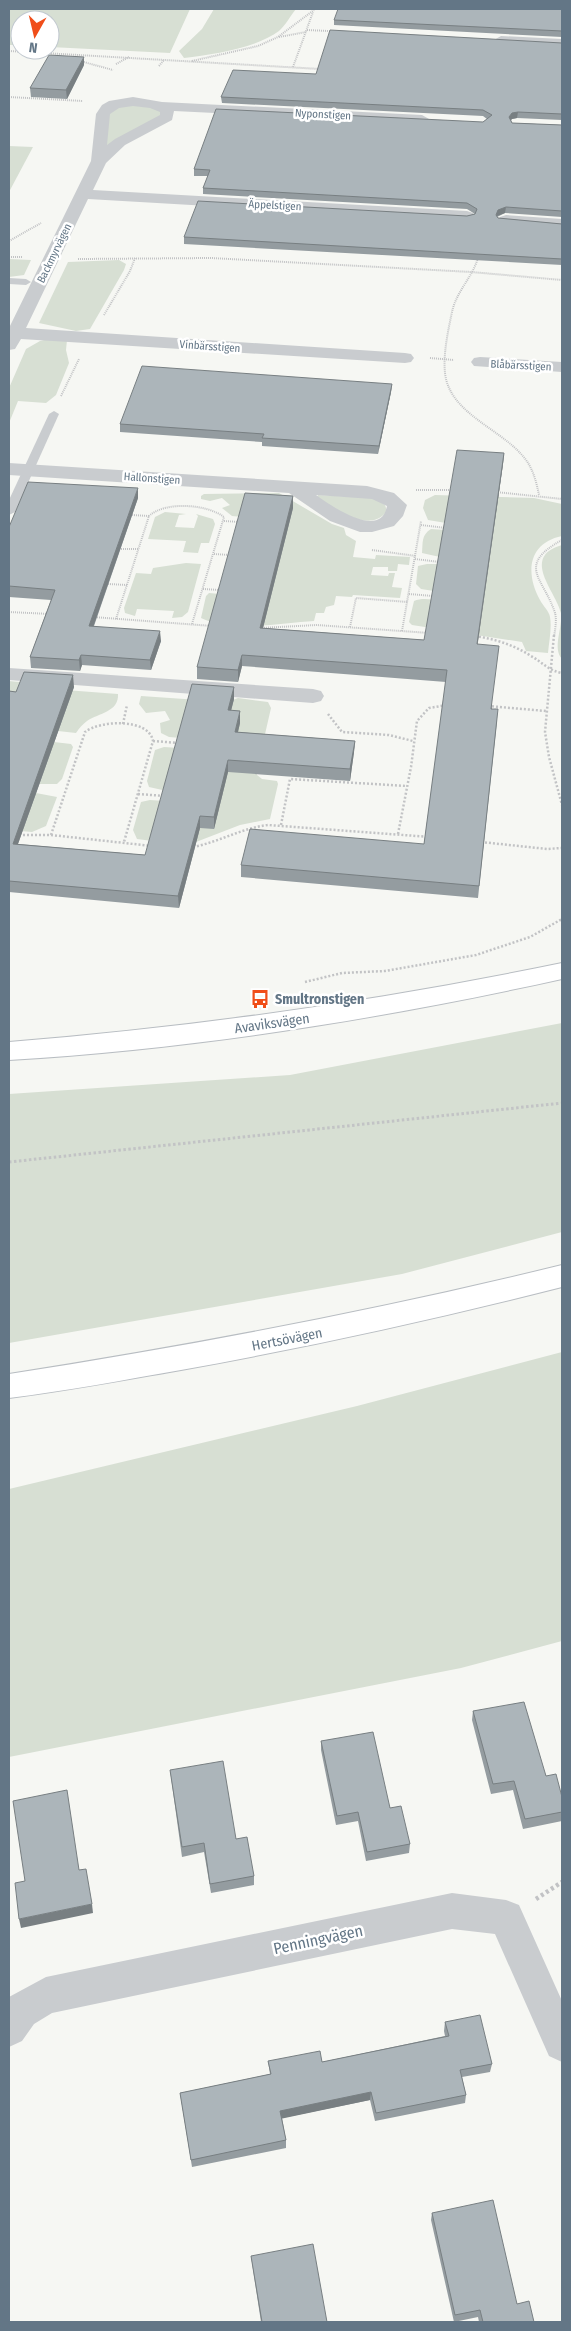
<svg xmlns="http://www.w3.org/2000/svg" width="571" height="2331" font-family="'Fira Sans Condensed',sans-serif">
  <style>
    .green { fill: #d7dfd3 }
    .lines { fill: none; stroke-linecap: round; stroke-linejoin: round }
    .secondary-casing { stroke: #b8bdc2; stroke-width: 2 }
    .path-far3 { stroke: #c2c3c5; stroke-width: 2; stroke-dasharray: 1 1; stroke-linecap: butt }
    .path-far2 { stroke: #c2c3c5; stroke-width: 2.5; stroke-dasharray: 2 2; stroke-linecap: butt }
    .path-far1 { stroke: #c2c3c5; stroke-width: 3; stroke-dasharray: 2.5 2.5; stroke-linecap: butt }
    .path { stroke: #c2c3c5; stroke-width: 4.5; stroke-dasharray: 3 3; stroke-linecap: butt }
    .lane { fill: #c9cccf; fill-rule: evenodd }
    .street { fill: #c9cccf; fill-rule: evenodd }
    .secondary { fill: #fff; fill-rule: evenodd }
    .wall { fill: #949ca0 }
    .shaded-wall { fill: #787f82 }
    .building { fill: #acb5ba; stroke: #787f82 }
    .labels { text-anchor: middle; stroke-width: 5; stroke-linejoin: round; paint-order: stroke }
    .far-street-label { font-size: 11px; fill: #637686; stroke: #fff }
    .poi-label { font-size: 14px; font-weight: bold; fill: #637686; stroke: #fff; text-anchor: start }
    .street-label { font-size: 14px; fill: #637686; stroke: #fff }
    .near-street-label { font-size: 16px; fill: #637686; stroke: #fff }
  </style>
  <rect width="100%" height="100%" fill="#f6f7f3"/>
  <g class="green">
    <polygon points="9,9 190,9 170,53 50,47 50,20 20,20 20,45 9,45"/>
    <path d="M 214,9 L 296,9 C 291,15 285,26 279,31 C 254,49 214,54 184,58 L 179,51 L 202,29 Z"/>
    <polygon points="128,102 165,107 166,118 100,160 102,113"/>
    <polygon points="9,146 33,147 9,192"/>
    <polygon points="9,259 31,260 24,275 9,277"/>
    <polygon points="119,260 126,264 124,270 90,329 76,331 39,323 68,262"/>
    <polygon points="48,339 67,340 66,350 69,363 56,395 46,403 18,401 9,423 9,388 26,349 40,341"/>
    <path d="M 279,493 L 332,524 L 344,528 L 346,535 L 356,541 L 353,557 L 375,559 L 376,555 L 410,557 L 409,565 L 398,564 L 397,571 L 388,571 L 388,567 L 373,567 L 371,575 L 388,576 L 389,573 L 395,573 L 392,587 L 402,588 L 400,598 L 353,595 L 352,597 L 336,596 L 334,605 L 326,607 L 324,613 L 316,613 L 314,621 C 282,623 230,633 201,618 L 206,596 L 209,593 L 220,594 L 242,517 L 232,516 L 222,508 L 230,505 L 222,498 L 210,501 L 201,499 L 201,496 L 204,494 Z"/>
    <path d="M 318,495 L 374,498 L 385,505 L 387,511 C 369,535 335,508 317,498 Z"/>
    <path d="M 435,495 L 534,498 L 562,504 L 562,536 C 528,543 525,573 540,600 C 543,606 549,611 550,617 C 552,628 549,642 548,653 L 526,651 L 522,642 L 412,625 L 409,622 L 414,601 C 434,593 463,612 481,619 L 496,513 L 446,523 L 428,520 L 423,508 L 425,500 Z"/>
    <polygon points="165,512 186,514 179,515 175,527 194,528 198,516 196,514 213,519 215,524 209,543 201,543 198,553 183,552 186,541 148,539 155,517"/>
    <path d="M 431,529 L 445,530 L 440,557 L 422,553 C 423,543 421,535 431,529 Z"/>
    <path d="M 562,545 L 562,659 C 552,648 563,627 561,613 C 556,591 520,557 562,545 Z"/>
    <polygon points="186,563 201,564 188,612 182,617 172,618 174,611 137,609 135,616 125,613 124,608 136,573 151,574 153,568"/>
    <polygon points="427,564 439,564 434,591 421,589 416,584 418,566"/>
    <path d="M 9,681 L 29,683 L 39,688 L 118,694 C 119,712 99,713 87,721 C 83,724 79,728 76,733 L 58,731 L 9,718 Z"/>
    <polygon points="141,696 228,702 238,698 268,702 271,708 257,769 257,775 262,779 277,781 278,784 270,819 240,825 196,842 168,843 137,839 133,830 141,802 150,800 164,801 181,738 169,737 161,733 160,723 170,720 165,711 146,713 139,704"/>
    <polygon points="54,742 71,744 73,747 62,779 57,784 39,784"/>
    <polygon points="164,747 179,748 167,791 149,787 147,781 155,750"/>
    <polygon points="36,793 57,797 46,826 32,832 9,830 9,812"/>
    <polygon points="562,1023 562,1232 402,1274 9,1343 9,1094 290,1075"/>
    <polygon points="562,1352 562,1641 461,1668 9,1757 9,1489 357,1406"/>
  </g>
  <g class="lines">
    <g class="secondary-casing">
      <g id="secondary">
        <path d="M 562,963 L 562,979 C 381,1019 195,1049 9,1060 L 9,1042 C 195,1027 379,1001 562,963 Z"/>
        <path d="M 562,1265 L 562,1287 C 436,1319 309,1347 181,1370 C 124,1380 66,1391 9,1398 L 9,1374 C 195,1345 379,1310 562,1265 Z"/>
      </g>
    </g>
    <g class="path-far3">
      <polyline points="307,30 328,31"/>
      <polyline points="279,37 306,32"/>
      <polyline points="9,51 320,69"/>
      <polyline points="80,61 113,70"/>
      <polyline points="192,61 258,46 278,37 314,10"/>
      <polyline points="116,64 129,57"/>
      <polyline points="159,66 164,60"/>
      <polyline points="293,67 313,12"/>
      <polyline points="9,97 83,101"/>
      <polyline points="9,241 41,223"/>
      <polyline points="9,257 23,257"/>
      <path d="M 478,258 C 472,278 456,292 452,312 C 448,331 443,354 445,373 C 449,412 498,428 521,454 C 532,465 536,480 539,495"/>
      <polyline points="78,259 211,258 471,272 562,280"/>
      <polyline points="104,315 130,271 135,258"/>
      <polyline points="430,358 454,360"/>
      <polyline points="61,396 79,359"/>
      <polyline points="416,490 455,490"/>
      <polyline points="496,492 562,499"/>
      <polyline points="132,515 149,516"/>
      <polyline points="224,521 240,522"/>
      <polyline points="421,525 445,528"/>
      <polyline points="121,549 139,549"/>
      <polyline points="372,550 416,556"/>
      <polyline points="214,554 230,555"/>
      <polyline points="415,559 439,562"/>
      <polyline points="108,584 127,585"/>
      <polyline points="203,589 220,590"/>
      <polyline points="409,594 433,596"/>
      <polyline points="9,612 50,614"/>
      <polyline points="93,617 212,626"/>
      <path d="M 116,619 L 149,516 C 165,501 207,504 224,517 L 192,624"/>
      <polyline points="350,627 356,598 408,602"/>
      <polyline points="260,628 317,625 429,633"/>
      <polyline points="402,631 421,521"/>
      <polyline points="475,636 479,637"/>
      <path d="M 554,637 C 555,630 557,620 555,613 C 544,578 515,566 562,540"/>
    </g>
    <g class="path-far2">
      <polyline points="554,635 545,732 549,757 562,805"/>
      <path d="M 475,636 C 495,639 514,645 531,656 C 542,662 549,671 562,673"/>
      <polyline points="488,706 546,711"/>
      <polyline points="328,714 342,732 389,735 413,741"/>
      <polyline points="123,724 127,705"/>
      <polyline points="153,741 179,743"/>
      <polyline points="138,794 165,796"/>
      <polyline points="281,825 290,779 407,786"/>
      <polyline points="398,834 411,767 417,721 429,708 447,705"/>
      <polyline points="19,835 51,835 152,846"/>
      <path d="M 51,835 L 85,732 C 100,720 149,718 153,741 L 124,842"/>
      <polyline points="481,842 547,849 562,848"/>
      <path d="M 193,847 C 219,842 242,828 268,825 L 430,837"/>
      <polyline points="305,982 342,973 385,971 476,955 530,937 562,919"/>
    </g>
    <polyline class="path-far1" points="9,1162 562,1103"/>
    <polyline class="path" points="536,1899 562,1882"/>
    <g class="lane">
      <polygon points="9,278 26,279 31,282 26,285 9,284"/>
      <polygon points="54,411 59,414 15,512 9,515 9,500 49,414"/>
    </g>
    <g class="street">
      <polygon points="501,36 562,39 562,47 496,43 494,40"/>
      <path d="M 133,97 L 162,102 L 422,115 L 429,119 L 422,123 L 174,111 L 172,120 L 125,145 L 106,163 L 93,190 L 467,211 L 473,213 L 475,216 L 473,219 L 467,221 L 88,199 L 26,328 L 405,353 L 411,354 L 414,358 L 411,362 L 405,363 L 21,339 L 15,349 L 9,350 L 9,328 L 91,161 L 96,114 L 102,105 L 109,101 ZM 133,106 L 150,108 L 160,112 L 160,115 L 115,139 L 107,145 L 110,114 L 119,108 Z"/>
      <polygon points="506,215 562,219 562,229 500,223 498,220 500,217"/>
      <polygon points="480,357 562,362 562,372 474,366 471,362 474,358"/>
      <path d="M 9,463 L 367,486 L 394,493 L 407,505 L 403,516 L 394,526 L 372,532 L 360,532 L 330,521 L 289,493 L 9,475 ZM 316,495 L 372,499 L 387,506 C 381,541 330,505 316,495 Z"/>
      <polygon points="9,668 313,689 321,691 324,696 321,701 313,703 9,680"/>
      <polygon points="452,1893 506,1900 519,1905 562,2001 562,2062 549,2056 495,1934 452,1929 52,2013 34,2024 22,2041 9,2047 9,1997 46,1977"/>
    </g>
    <use href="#secondary" class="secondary"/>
  </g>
  <g class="wall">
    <polygon points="562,9 562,38 562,37 334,25 334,20"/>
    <polygon points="562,43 562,122 562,120 517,118 512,119 511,120 512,123 562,125 562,217 505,213 497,217 498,218 562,224 562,265 184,244 184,237 467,216 475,214 467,209 203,194 203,188 208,176 194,176 194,169 483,122 487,119 483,116 222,103 221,97 316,74"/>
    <polygon points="84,65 67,99 31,97 30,88"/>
    <polygon points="392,384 391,392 378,454 262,446 262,442 120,432 120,424"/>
    <polygon points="504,453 503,464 477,644 492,709 497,721 478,898 241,877 241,865 424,844 446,682 242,666 238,682 197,679 197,667 293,496 293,508 263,628 424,640"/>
    <polygon points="138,498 94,626 161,641 151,670 82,665 80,671 31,668 30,657 51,600 9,597 9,527"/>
    <polygon points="74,687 18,844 145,855 234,687 234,699 231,711 240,723 238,732 355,741 354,752 350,781 228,772 214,829 200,828 179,908 9,892 9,691 16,692"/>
    <polygon points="473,1711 546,1776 562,1797 562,1821 523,1829 513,1790 491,1794 472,1720"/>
    <polygon points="321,1741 390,1808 410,1844 409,1853 366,1861 358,1821 336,1825 321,1750"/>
    <polygon points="170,1770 236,1839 254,1876 254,1885 211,1893 204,1852 182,1857"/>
    <polygon points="445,2022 492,2064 490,2072 462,2077 466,2095 465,2103 375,2121 370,2100 282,2118 286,2140 286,2148 192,2167 180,2093 270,2074 268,2061 322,2062 445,2036 444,2031"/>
    <polygon points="432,2213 517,2304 534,2322 479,2322 478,2317 454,2322 431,2220"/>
    <polygon points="251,2256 327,2322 261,2322 252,2263"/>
  </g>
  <g class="shaded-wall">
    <polygon points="84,57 84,65 67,99 66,90"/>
    <polygon points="518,112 517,118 512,119 508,123 509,117 512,113"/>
    <polygon points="506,207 505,213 497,216 495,221 496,215 498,210"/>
    <polygon points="392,384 391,392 378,454 379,446"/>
    <polygon points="504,453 503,464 476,656 477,644"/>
    <polygon points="138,488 138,498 90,636 89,626"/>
    <polygon points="293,496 293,508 260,640 260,628"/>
    <polygon points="160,631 161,641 151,670 150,660"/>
    <polygon points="81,655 82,665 80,671 79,660"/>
    <polygon points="242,655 242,666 238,682 238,670"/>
    <polygon points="73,675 74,687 14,855 13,844"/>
    <polygon points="234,687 234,699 228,722 228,710"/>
    <polygon points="240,711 240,723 235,744 235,732"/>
    <polygon points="355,741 354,752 350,781 350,769"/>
    <polygon points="228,760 228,772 214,829 214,817"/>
    <polygon points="200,816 200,828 179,908 178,896"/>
    <polygon points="92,1904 93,1913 21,1928 19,1919"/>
    <polygon points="371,2092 370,2100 280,2119 280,2111"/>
  </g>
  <g class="building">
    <polygon points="338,9 562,9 562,31 334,20"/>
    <polygon points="330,30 562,43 562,114 518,112 512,113 509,117 512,123 562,125 562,211 506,207 498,210 496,215 498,218 562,224 562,259 184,237 198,201 467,216 475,214 477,209 467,203 203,188 210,170 194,169 216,109 483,122 492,115 483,110 221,97 233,70 316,74"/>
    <polygon points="49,55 84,57 66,90 30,88"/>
    <polygon points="142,366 392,384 379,446 262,438 264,434 120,424"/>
    <polygon points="457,450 504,453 477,644 499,646 491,709 498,709 479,886 241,865 250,829 424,844 447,670 242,655 238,670 197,667 245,493 293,496 260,628 424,640"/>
    <polygon points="28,482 138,488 89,626 160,631 150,660 81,655 79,660 30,657 55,590 9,586 9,527"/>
    <polygon points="24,672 73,675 13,844 145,855 192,684 234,687 228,710 240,711 235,732 355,741 350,769 228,760 214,817 200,816 178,896 9,881 9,691 16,692"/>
    <polygon points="524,1702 546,1776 556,1774 562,1797 562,1812 525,1819 514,1781 493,1784 473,1711"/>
    <polygon points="373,1732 390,1808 401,1806 410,1844 367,1852 358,1812 337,1816 321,1741"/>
    <polygon points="223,1761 236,1839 247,1837 254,1876 210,1884 204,1843 182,1847 170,1770"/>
    <polygon points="67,1790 79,1870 86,1869 92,1904 19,1919 15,1883 25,1881 13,1801"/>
    <polygon points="480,2015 492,2064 460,2070 466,2095 376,2113 371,2092 280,2111 286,2140 191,2160 180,2093 271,2074 268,2061 320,2051 322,2062 449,2036 445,2022"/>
    <polygon points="493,2200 517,2304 529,2301 534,2322 483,2322 480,2310 455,2315 432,2213"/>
    <polygon points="313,2244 327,2322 262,2322 251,2256"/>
  </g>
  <defs>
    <g id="bus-bare" transform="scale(1.5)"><path d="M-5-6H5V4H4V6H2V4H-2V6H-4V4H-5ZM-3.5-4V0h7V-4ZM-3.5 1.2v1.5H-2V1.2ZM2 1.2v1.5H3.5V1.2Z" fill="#f04e1a" stroke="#fff" stroke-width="2.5" paint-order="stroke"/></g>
  </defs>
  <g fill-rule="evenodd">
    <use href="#bus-bare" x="260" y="999"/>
  </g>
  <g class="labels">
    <g class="far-street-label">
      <text transform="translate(323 114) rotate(3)" y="4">Nyponstigen</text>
      <text transform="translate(275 205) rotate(3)" y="4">Äppelstigen</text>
      <text transform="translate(54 253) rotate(-64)" y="4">Backmyrvägen</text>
      <text transform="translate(210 346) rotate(4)" y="4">Vinbärsstigen</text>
      <text transform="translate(521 365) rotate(3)" y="4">Blåbärsstigen</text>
      <text transform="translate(152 478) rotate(4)" y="4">Hallonstigen</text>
    </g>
    <g class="poi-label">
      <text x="275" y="1004">Smultronstigen</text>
    </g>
    <g class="street-label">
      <text transform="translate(272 1023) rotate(-8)" y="5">Avaviksvägen</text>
      <text transform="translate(287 1339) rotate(-11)" y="5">Hertsövägen</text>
    </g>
    <g class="near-street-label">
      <text transform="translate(318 1939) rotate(-12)" y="6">Penningvägen</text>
    </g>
  </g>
  <rect width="571" height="2331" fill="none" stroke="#637686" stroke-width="20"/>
  <g transform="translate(35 35) rotate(188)"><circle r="24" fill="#ffffff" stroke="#c1c8cf"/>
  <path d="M0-4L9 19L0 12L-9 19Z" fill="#f04e1a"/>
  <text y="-8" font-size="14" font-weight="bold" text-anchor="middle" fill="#637686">N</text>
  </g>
</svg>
